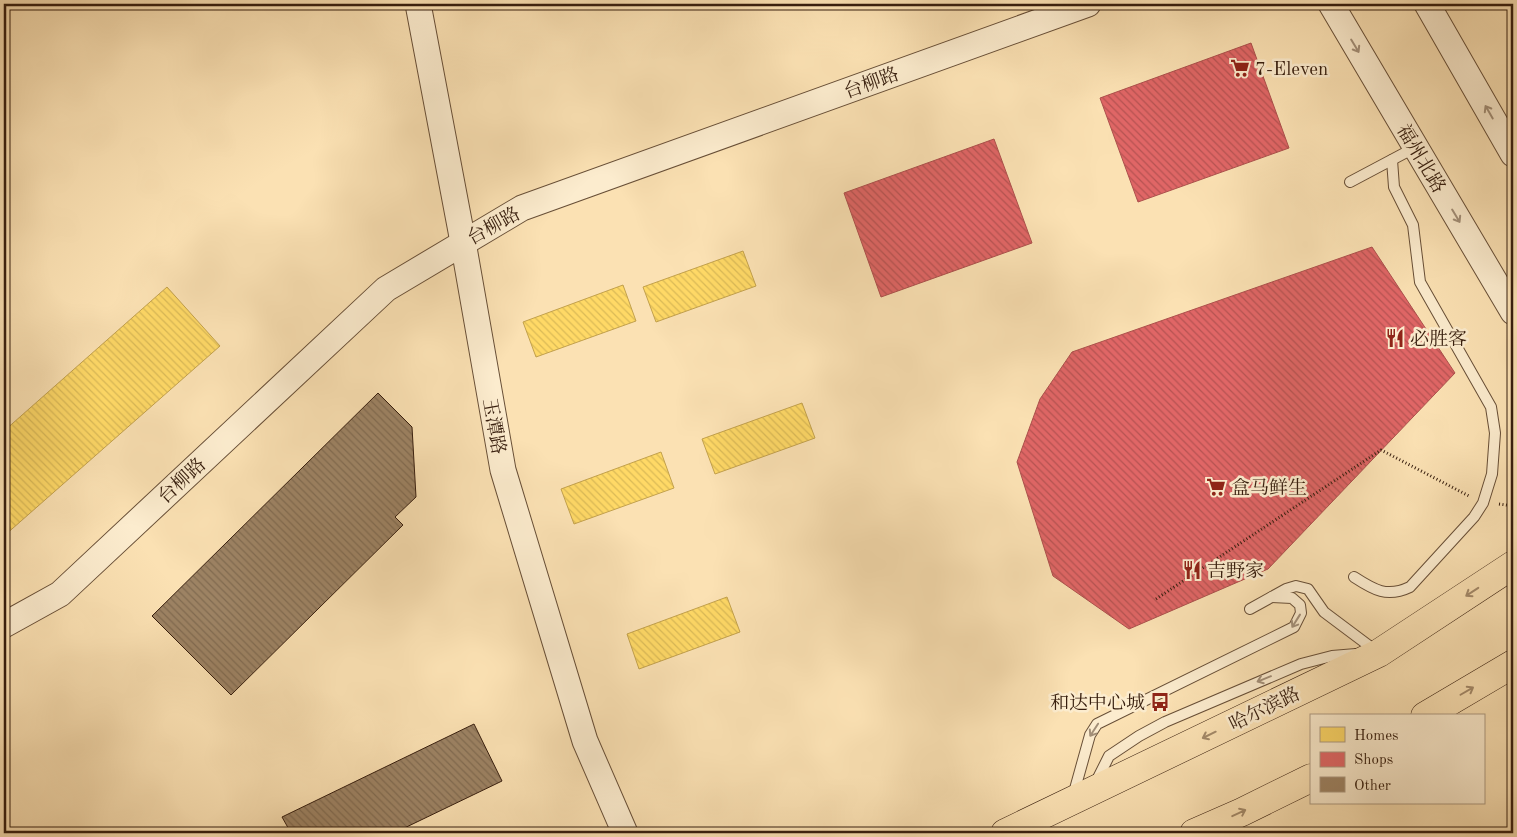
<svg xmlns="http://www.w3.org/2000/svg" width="1517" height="837" font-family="'Old Standard TT','Noto Serif SC',serif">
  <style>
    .homes { fill: url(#homes-back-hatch); stroke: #c3a14c }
    .shops { fill: url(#shops-back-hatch); stroke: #ad504c }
    .building { fill: url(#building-back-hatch); stroke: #371e0e }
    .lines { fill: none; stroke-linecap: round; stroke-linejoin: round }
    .service-casing { stroke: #684f37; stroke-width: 12 }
    .tertiary-casing { stroke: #684f37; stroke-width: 27 }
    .trunk-casing { stroke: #371e0e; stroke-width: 29 }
    .path { stroke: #371e0e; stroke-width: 3; stroke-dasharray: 1 2.5; stroke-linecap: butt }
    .service { stroke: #fcecce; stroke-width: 10 }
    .tertiary { stroke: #fcecce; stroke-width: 25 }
    .trunk { stroke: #fbe1b3; stroke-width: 28 }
    .oneway { stroke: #a38f78 }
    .oneway2 { stroke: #a38969 }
    .labels { text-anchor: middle; stroke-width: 5; stroke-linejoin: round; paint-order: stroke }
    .poi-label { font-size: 19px; fill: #371e0e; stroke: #fcecce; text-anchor: start }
    .street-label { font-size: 19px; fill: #371e0e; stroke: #fcecce }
  </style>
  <defs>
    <pattern id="homes-back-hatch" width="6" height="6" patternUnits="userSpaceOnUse" patternTransform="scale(1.25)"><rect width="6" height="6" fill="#ffd966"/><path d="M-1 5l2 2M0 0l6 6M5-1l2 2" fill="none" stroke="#dbba57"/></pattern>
    <pattern id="shops-back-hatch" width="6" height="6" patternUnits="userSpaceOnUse" patternTransform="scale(1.25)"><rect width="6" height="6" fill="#e06666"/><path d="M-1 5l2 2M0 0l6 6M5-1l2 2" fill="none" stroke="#b65352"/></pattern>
    <pattern id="building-back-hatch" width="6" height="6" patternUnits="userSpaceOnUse" patternTransform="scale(1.25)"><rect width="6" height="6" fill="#9d8364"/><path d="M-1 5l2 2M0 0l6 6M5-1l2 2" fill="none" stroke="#816b51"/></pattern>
  </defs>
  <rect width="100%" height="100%" fill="#fbe1b3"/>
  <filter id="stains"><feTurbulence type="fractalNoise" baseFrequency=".004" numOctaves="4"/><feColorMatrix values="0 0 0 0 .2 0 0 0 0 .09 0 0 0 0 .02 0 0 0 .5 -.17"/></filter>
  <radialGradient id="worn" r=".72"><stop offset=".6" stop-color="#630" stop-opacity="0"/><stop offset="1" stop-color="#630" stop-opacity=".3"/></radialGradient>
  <g class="homes">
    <polygon points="743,251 756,286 656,322 643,287"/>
    <polygon points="623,285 636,321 536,357 523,322"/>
    <polygon points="167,287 220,346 4,536 4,431"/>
    <polygon points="802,403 815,438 715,474 702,439"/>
    <polygon points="661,452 674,488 574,524 561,489"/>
    <polygon points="727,597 740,632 639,669 627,634"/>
  </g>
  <g class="shops">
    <polygon points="1251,43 1289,148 1138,202 1100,98"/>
    <polygon points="994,139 1032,243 881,297 844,193"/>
    <polygon points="1372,247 1455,373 1268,569 1129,629 1053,576 1017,462 1040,399 1072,352"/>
  </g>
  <g class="building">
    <polygon points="378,393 412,427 416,497 395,517 403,525 231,695 152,616"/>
    <polygon points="474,724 502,781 394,833 291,833 282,817"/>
  </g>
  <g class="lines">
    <g class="service-casing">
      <g id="service">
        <polyline points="1350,182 1416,147"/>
        <path d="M 1354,577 C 1374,590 1387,598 1410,587 L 1474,517 L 1483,503 L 1492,474 L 1495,433 L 1491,407 L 1420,282 L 1413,225 L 1394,187 L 1392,160"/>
        <polyline points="1250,609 1286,589 1296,586 1308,589 1324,612 1376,651"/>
        <polyline points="1096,782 1109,756 1139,736 1165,722 1301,664 1332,656 1356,654"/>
        <polyline points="1073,796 1090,735 1097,724 1294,627 1301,613 1300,605 1292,598 1272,597"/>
      </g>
    </g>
    <g class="tertiary-casing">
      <g id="tertiary">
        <polyline points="418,4 463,242 503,470 585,741 625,833"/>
        <polyline points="1331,4 1513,312"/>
        <polyline points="1427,4 1513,154"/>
        <polyline points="4,625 60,594 386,289 522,208 1088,4"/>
      </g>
    </g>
    <g class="trunk-casing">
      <g id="trunk">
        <polyline points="1425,716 1513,664"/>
        <polyline points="1005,833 1379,653 1513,565"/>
        <polyline points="1194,833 1242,812 1311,778"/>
      </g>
    </g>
    <g class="path">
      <polyline points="1499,504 1513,506"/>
      <polyline points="1156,599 1381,450 1469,496"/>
    </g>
    <use href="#service" class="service"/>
    <use href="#tertiary" class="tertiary"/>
    <use href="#trunk" class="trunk"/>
  </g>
  <defs><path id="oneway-shaft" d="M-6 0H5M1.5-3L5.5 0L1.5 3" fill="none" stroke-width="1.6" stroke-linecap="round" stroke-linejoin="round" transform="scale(1.25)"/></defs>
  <g class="oneway">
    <use href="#oneway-shaft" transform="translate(1355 46) rotate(59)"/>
    <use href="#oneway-shaft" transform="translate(1489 112) rotate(-120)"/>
    <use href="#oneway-shaft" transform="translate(1456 216) rotate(59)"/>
    <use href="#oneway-shaft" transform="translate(1296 621) rotate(122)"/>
    <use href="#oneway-shaft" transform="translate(1264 679) rotate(158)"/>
    <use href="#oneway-shaft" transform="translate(1094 730) rotate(123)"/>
  </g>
  <g class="oneway2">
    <use href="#oneway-shaft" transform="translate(1472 592) rotate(147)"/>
    <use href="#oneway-shaft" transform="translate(1467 691) rotate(-30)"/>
    <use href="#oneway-shaft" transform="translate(1209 735) rotate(154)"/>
    <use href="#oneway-shaft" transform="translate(1239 813) rotate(-25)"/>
  </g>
  <defs>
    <g id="supermarket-bare" transform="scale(1.5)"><path d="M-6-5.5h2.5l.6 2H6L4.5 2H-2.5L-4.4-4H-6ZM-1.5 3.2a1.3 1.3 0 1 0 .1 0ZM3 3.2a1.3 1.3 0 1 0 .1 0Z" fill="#8f2418" stroke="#fcecce" stroke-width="2.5" paint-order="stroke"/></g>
    <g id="restaurant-bare" transform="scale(1.5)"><path d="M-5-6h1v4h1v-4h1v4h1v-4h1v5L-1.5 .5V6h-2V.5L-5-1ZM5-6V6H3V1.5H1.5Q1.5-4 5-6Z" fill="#8f2418" stroke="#fcecce" stroke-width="2.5" paint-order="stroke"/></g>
    <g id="bus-bare" transform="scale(1.5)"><path d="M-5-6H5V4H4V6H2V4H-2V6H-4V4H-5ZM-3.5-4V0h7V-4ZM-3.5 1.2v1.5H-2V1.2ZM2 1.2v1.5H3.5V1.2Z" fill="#8f2418" stroke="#fcecce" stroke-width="2.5" paint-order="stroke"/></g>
  </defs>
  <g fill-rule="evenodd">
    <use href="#supermarket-bare" x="1240" y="68"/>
    <use href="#restaurant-bare" x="1395" y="338"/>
    <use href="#supermarket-bare" x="1216" y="487"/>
    <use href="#restaurant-bare" x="1192" y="570"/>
    <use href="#bus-bare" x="1160" y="702"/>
  </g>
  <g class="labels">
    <g class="poi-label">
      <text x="1255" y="75">7-Eleven</text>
      <text x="1410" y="345">必胜客</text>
      <text x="1231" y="494">盒马鲜生</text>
      <text x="1207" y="577">吉野家</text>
      <text x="1145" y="709" text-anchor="end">和达中心城</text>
    </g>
    <g class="street-label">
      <text transform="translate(871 82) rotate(-20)" y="7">台柳路</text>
      <text transform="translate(1422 158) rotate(59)" y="7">福州北路</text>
      <text transform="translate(493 225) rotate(-29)" y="7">台柳路</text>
      <text transform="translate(495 426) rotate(80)" y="7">玉潭路</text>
      <text transform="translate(181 480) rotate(-43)" y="7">台柳路</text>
      <text transform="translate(1264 708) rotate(-26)" y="7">哈尔滨路</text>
    </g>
  </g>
  <rect width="1517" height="837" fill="none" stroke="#fbe1b3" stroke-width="20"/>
  <rect x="5" y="5" width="1507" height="827" fill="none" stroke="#371e0e" stroke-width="2.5"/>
  <rect x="10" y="10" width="1497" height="817" fill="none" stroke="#371e0e"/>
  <rect x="1310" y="714" width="175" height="90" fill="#fcecce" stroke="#ad9a81"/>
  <rect x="1320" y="727" width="25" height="15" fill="#ffd966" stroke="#ad9a81"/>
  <text x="1354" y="740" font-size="15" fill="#371e0e">Homes</text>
  <rect x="1320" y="752" width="25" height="15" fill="#e06666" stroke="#ad9a81"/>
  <text x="1354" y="764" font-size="15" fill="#371e0e">Shops</text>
  <rect x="1320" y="777" width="25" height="15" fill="#9d8364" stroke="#ad9a81"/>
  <text x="1354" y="790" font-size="15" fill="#371e0e">Other</text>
  <rect width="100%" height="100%" filter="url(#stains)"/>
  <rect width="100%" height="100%" fill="url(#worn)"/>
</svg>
